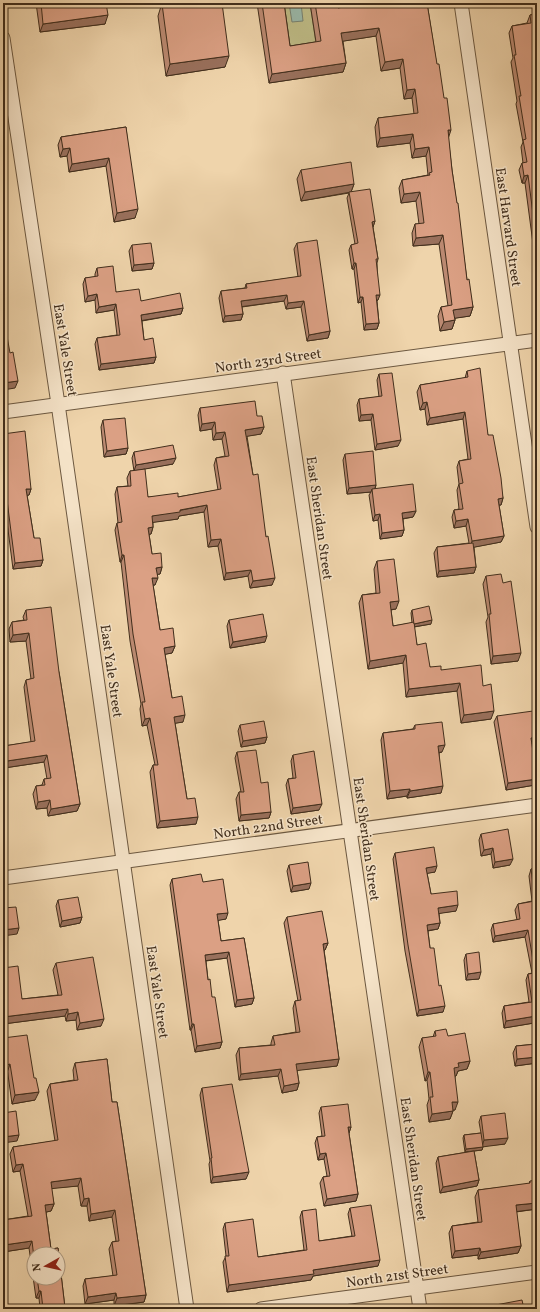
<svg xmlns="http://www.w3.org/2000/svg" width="540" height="1312" font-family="Vollkorn,serif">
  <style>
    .green { fill: #bebb86; stroke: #807451 }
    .water { fill: #9ab8a9; stroke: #768171 }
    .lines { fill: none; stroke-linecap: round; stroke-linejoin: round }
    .minor-casing { stroke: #6c5840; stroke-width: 15 }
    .minor { stroke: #f5e3c8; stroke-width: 13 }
    .wall { fill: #bc8a72; stroke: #412e1c; fill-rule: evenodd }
    .shaded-wall { fill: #99705c; stroke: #412e1c }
    .building { fill: #dba084; stroke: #412e1c }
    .labels { text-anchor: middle; stroke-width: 3; stroke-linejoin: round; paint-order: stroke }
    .street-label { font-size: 14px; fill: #412e1c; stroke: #f5e3c8 }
  </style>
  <rect width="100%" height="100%" fill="#efd4ab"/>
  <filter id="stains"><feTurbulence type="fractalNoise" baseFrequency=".005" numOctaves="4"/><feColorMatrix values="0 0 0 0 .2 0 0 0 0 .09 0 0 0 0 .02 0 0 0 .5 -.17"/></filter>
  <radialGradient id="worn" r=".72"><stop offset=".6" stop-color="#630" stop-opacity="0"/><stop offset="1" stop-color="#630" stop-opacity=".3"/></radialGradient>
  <polygon class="green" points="279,3 310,3 317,50 287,55"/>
  <polygon class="water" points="289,3 301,3 303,21 292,22"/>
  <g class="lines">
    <g class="minor-casing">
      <g id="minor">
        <polyline points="461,3 537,527"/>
        <polyline points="3,38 58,404 187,1309"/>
        <polyline points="283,373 420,1309"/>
        <polyline points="3,412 537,340"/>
        <polyline points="3,878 537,805"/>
        <polyline points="261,1309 537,1272"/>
      </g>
    </g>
    <use href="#minor" class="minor"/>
  </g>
  <g class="wall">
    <polygon points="36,3 106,3 105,24 40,32"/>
    <polygon points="162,3 222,3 225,67 166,76 158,16"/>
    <polygon points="257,3 284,3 290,46 316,42 310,3 337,3 338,8 360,4 360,3 427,3 448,137 452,170 467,280 473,307 470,316 455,318 455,320 452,329 440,331 438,316 441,307 448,306 439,244 413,246 412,233 415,224 419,224 416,201 401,203 399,188 402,180 428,175 426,156 412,158 410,143 377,147 375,127 378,118 414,114 412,98 404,99 400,68 381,71 376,36 343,41 346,63 343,72 269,83"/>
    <polygon points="537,14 537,274 525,183 522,183 519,170 522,163 523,163 521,147 523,142 516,104 517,101 511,62 513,58 509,33 512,26 527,23 530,15"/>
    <polygon points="126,127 135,218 114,222 106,166 69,172 67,156 60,157 58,145 61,137"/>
    <polygon points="301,170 354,184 351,192 375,221 373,227 378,259 377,263 378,300 377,301 379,323 377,329 364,330 361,302 358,303 354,269 352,269 349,250 351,245 355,244 347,198 349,193 301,201 297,179"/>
    <polygon points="297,243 330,331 328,338 307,341 301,307 286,309 284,301 242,307 243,314 241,320 223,322 219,298 221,291 245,288 246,284 298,277 294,249"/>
    <polygon points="132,245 154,263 152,269 132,271 129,251"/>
    <polygon points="97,268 116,292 141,301 183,308 181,314 142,321 144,340 156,357 154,363 99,370 95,344 97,338 117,335 114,310 96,313 95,300 85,302 83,284 85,278 95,277 95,274"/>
    <polygon points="467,371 488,435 503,498 501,505 499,505 504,536 501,542 474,547 476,567 474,573 437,577 434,553 437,547 469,543 466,526 454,528 452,517 454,510 459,509 457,490 459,484 457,467 459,461 468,459 463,419 427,425 425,409 420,410 417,392 420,385 465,378"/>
    <polygon points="379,374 398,446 375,450 371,420 359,421 357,405 359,399 379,397 377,380"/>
    <polygon points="200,408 257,416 264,427 261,434 247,436 253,475 266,537 272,585 250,588 248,576 224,580 218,546 208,547 204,512 179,516 178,519 153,522 153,527 151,534 149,534 152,554 162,567 160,574 157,574 155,585 153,585 160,630 175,646 172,653 165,654 172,698 183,722 175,723 187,799 196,824 157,828 150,772 153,765 155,765 147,725 142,726 140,709 141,704 130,641 121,562 120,562 115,530 117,523 118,523 115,494 117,487 128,486 127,478 130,471 134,471 132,458 134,452 173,464 137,470 148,497 178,497 218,490 214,465 216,458 225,456 222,439 213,440 212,429 200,431 198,415"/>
    <polygon points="103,420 128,448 126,454 104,457 101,427"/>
    <polygon points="3,434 31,489 29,495 27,495 34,538 43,560 41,566 13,569 4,498"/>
    <polygon points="345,454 376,485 375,489 416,511 413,517 403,519 404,530 402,536 380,539 378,520 373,521 369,495 371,492 347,494 343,460"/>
    <polygon points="377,561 396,609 391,610 393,626 412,623 411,613 412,610 431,624 414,627 417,645 430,667 441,670 483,686 491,719 461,723 457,691 406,697 403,663 368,669 359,603 362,595 376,593 374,569"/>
    <polygon points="486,576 518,661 491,664 486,622 488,617 483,584"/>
    <polygon points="26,610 59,672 80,804 77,811 48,816 47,808 36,809 33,794 36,786 42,785 44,779 47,779 44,762 4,768 3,762 3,750 4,746 31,742 24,687 26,680 31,679 26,641 10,642 9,629 12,622 24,620 23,617"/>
    <polygon points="229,620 265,642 230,648 227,626"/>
    <polygon points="497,716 537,734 537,738 535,743 532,743 537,777 537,780 535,785 506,790 494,722"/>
    <polygon points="240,725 267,737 265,743 241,747 238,731"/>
    <polygon points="415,725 442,752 439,753 441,793 407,798 407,796 387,799 381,740 383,733 413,729"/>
    <polygon points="237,752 271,812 269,818 239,821 236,799 239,792 241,792 235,758"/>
    <polygon points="293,755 319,810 291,814 286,785 288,779 293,778 291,761"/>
    <polygon points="481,834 510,865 493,868 491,854 481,856 479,840"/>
    <polygon points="395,853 435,872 427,873 431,894 456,911 439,913 440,923 438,929 428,931 430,948 443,1012 417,1016 405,951 393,859"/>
    <polygon points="289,865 309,889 291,892 287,871"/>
    <polygon points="531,869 537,869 537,1063 515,1066 513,1053 516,1046 536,1044 534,1023 504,1028 502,1013 504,1006 529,1002 526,980 528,974 532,973 525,937 493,942 491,930 493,924 517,920 515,910 518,904 532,901 529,876"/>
    <polygon points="172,879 203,882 226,919 218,920 221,941 244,938 254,998 252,1004 235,1007 227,958 206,961 208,980 222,1042 220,1048 195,1052 191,1030 190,1030 170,885"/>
    <polygon points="58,900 82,917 80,923 60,927 56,906"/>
    <polygon points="287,917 328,943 325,950 324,950 339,1059 337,1066 297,1070 299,1083 297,1090 282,1093 278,1076 239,1080 236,1055 239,1048 271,1045 271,1043 273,1036 296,1032 293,1008 295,1001 298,1001 284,923"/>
    <polygon points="466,954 479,979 466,980 464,960"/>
    <polygon points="56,963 101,1026 77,1030 76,1020 66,1021 65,1016 3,1024 3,968 22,999 58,995 53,970"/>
    <polygon points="435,1031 448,1036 470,1061 467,1069 458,1071 456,1076 455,1076 455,1110 453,1110 453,1111 450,1119 429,1122 427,1105 429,1099 427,1080 425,1081 419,1047 422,1038 433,1037"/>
    <polygon points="3,1038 35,1100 12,1104"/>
    <path d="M 107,1059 L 112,1102 L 117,1102 L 146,1295 L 144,1302 L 114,1306 L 114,1300 L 85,1304 L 83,1286 L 85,1279 L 113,1276 L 109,1249 L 112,1242 L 116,1241 L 112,1217 L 89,1221 L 87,1206 L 81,1206 L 78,1186 L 51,1188 L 54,1204 L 51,1211 L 46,1212 L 51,1249 L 58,1248 L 65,1308 L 64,1309 L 40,1309 L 39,1298 L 36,1298 L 29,1248 L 3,1252 L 3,1220 L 28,1216 L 20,1171 L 13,1172 L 10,1154 L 13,1147 L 55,1141 L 47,1091 L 50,1084 L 74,1080 L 73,1070 L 75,1063 ZM 34,1254 L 58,1254 L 58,1278 L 34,1278 Z"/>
    <polygon points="202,1088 246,1179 211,1183 209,1164 210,1161 200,1095"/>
    <polygon points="321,1107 351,1127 349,1133 358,1194 356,1201 324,1206 320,1183 323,1177 327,1176 324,1159 318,1160 315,1143 317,1137 322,1136 319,1113"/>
    <polygon points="481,1116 505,1144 483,1146 482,1150 474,1151 479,1180 477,1186 440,1193 436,1163 438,1157 474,1151 465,1152 463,1138 464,1135 481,1133 479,1122"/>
    <polygon points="535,1119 537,1119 537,1143 536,1143 533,1125"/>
    <polygon points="530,1181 537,1209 516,1212 521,1246 518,1253 478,1259 478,1255 452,1258 449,1233 452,1226 478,1222 475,1197 478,1190 529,1184"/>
    <polygon points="350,1208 378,1266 313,1276 311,1280 227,1292 223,1262 226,1256 223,1229 225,1223 258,1257 304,1250 300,1217 302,1211 319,1241 352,1236 348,1214"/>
  </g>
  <g class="shaded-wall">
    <polygon points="108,15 105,24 40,32 43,24"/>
    <polygon points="379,28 376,36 338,42 341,33"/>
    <polygon points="229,56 225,67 166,76 170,64"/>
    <polygon points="403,59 400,68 381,71 385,62"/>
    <polygon points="346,63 343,72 269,83 272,74"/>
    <polygon points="415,89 412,98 404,99 407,90"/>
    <polygon points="448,130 451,130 448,139"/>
    <polygon points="413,134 410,143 377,147 380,138"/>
    <polygon points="429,147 426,156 412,158 415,149"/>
    <polygon points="70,148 67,156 60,157 63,149"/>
    <polygon points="109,158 106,166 69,172 72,164"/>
    <polygon points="528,175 525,183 522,183 524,176"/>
    <polygon points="354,184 351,192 301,201 305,192"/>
    <polygon points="420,192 416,201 401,203 404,194"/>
    <polygon points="138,209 135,218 114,222 117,213"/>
    <polygon points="375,221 373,227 372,222"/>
    <polygon points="443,235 439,244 413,246 416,238"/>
    <polygon points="154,263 152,269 132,271 134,265"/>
    <polygon points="354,263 356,263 354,269 352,269"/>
    <polygon points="3,289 6,289 3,296"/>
    <polygon points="97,294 95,300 85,302 88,296"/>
    <polygon points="287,295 284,301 239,307 241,301"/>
    <polygon points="376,295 380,295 378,300 374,301"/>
    <polygon points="360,297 363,297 361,302 358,303"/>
    <polygon points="304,301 301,307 286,309 288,303"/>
    <polygon points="116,304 114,310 96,313 99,307"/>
    <polygon points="473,307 470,316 450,319 453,310"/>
    <polygon points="183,308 181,314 139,321 141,315"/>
    <polygon points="3,313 6,313 3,320"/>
    <polygon points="243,314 241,320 223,322 225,316"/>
    <polygon points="455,320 452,329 440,331 444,322"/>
    <polygon points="379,323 377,329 364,330 366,324"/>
    <polygon points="330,331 328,338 307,341 309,335"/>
    <polygon points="156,357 154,363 99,370 101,364"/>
    <polygon points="18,381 15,388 3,390 3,383"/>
    <polygon points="427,402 425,409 420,410 423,403"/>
    <polygon points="465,412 463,419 427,425 430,418"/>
    <polygon points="373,414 371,420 359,421 361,415"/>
    <polygon points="215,422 212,429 200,431 202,424"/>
    <polygon points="264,427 261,434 243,437 245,430"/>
    <polygon points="225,432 222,439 213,440 216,433"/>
    <polygon points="401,440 398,446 375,450 377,444"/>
    <polygon points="128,448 126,454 104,457 107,451"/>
    <polygon points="176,458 173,464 134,471 136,465"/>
    <polygon points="376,485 374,491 372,489 371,492 347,494 349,488"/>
    <polygon points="26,489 31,489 29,495 24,496"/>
    <polygon points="3,492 6,492 4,498 3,498"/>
    <polygon points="503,498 501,505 495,505 498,499"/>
    <polygon points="207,505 204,512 179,516 178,519 149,523 152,516"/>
    <polygon points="416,511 413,517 400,519 402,513"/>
    <polygon points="380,514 378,520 373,521 375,515"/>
    <polygon points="468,519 466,526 454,528 456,521"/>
    <polygon points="153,527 151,534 145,535 148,528"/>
    <polygon points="404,530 402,536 380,539 382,533"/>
    <polygon points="504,536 501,542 470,548 472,541"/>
    <polygon points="221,539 218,546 208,547 211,540"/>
    <polygon points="122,555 124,555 121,562 120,562"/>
    <polygon points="43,560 41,566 13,569 15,563"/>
    <polygon points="162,567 160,574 154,575 156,568"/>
    <polygon points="476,567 474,573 437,577 439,571"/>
    <polygon points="251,570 248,576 224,580 226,573"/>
    <polygon points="152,578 158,578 155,585 149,585"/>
    <polygon points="275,578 272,585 250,588 253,581"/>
    <polygon points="399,601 396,609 387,610 390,602"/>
    <polygon points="432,620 431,624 413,627 414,624"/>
    <polygon points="29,633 26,641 10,642 13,635"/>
    <polygon points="267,636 265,642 230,648 233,642"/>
    <polygon points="175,646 172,653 162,655 164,648"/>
    <polygon points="521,653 518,661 491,664 493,656"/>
    <polygon points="406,655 403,663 368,669 370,661"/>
    <polygon points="460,683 457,691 406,697 409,689"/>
    <polygon points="494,711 491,719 461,723 464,715"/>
    <polygon points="185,715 183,722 171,724 174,717"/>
    <polygon points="150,718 147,725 142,726 145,719"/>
    <polygon points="267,737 265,743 241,747 243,741"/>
    <polygon points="537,737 535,743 528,744 531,738"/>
    <polygon points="445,745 442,752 435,753 438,746"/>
    <polygon points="47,755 44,762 4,768 7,761"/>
    <polygon points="537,779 535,785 506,790 508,783"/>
    <polygon points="443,786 441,793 407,798 410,791"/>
    <polygon points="410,789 407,796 387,799 390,791"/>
    <polygon points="50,800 47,808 36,809 38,802"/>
    <polygon points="80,804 77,811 48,816 51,809"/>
    <polygon points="322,804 319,810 291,814 293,808"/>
    <polygon points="271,812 269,818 239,821 241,815"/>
    <polygon points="198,817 196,824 157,828 160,821"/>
    <polygon points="493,848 491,854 481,856 484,850"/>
    <polygon points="513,859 510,865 493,868 495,862"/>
    <polygon points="437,866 435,872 424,874 426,868"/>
    <polygon points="311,883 309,889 291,892 293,886"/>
    <polygon points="458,905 456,911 436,914 438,908"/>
    <polygon points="228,913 226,919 215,921 217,914"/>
    <polygon points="82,917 80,923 60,927 62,921"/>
    <polygon points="440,923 438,929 425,931 427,925"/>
    <polygon points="19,928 17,934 3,936 3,930"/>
    <polygon points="528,930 525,937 493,942 495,936"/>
    <polygon points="328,943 325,950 321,951 323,944"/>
    <polygon points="229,952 227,958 203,961 205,955"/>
    <polygon points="481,972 479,979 466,980 468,974"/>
    <polygon points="254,998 252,1004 235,1007 237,1000"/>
    <polygon points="445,1006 443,1012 417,1016 419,1010"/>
    <polygon points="68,1009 65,1016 3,1024 3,1017"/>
    <polygon points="78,1012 76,1020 66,1021 68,1014"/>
    <polygon points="536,1016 534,1023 504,1028 506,1021"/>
    <polygon points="104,1019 101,1026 77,1030 80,1023"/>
    <polygon points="192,1024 194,1024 191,1030 190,1030"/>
    <polygon points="222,1042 220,1048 195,1052 197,1046"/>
    <polygon points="537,1057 537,1063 515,1066 517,1059"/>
    <polygon points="339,1059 337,1066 293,1071 296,1064"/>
    <polygon points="470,1061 467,1069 458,1071 456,1076 451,1076 454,1068 458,1063"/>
    <polygon points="10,1064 7,1073 3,1073 3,1066"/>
    <polygon points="281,1069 278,1076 239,1080 241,1074"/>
    <polygon points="428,1072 430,1072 427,1080 425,1081"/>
    <polygon points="299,1083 297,1090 282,1093 284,1086"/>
    <polygon points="39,1092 35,1100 12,1104 15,1095"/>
    <polygon points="452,1102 458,1102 455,1110 449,1110"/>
    <polygon points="453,1111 450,1119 429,1122 432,1114"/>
    <polygon points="348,1127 351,1127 349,1133"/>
    <polygon points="19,1135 17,1141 3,1143 3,1137"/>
    <polygon points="508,1138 505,1144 482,1147 484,1140"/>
    <polygon points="483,1147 482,1150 465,1152 466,1149"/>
    <polygon points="326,1153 324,1159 318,1160 320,1154"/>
    <polygon points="23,1164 20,1171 13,1172 16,1165"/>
    <polygon points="249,1172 246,1179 211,1183 213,1177"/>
    <polygon points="81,1178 78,1186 48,1189 51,1182"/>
    <polygon points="479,1180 477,1186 440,1193 443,1187"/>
    <polygon points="358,1194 356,1201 324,1206 327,1199"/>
    <polygon points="89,1198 87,1206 81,1206 84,1199"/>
    <polygon points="537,1203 537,1209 513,1212 516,1205"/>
    <polygon points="54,1204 51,1211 42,1213 45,1205"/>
    <polygon points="115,1210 112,1217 89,1221 91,1214"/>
    <polygon points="32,1241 29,1248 3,1252 3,1247 4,1245"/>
    <polygon points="521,1246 518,1253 478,1259 481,1252"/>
    <polygon points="480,1248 478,1255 452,1258 455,1251"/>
    <polygon points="380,1260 378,1266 313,1276 311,1280 227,1292 229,1285 313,1270"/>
    <polygon points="39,1291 41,1291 39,1298 36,1298"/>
    <polygon points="116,1293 114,1300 85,1304 88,1297"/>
    <polygon points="146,1295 144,1302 114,1306 117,1298"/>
  </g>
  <g class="building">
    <polygon points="41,3 106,3 108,15 43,24"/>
    <polygon points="167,3 222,3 229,56 170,64 162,4"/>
    <polygon points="262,3 284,3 290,46 321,41 315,3 337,3 338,8 365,3 427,3 437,64 439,64 444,98 447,98 451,130 448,130 452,170 457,203 458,203 467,280 469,279 473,307 453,310 455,320 444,322 441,307 452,305 443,235 416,238 415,224 424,223 420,192 404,194 402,180 430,175 429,173 432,172 429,147 415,149 413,134 380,138 378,118 418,113 415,89 407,90 403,59 385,62 379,28 341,33 346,63 272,74"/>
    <polygon points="537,14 537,246 528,175 524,176 522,163 527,162 523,140 526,139 519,96 521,96 514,55 516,55 512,26 531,23 530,15"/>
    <polygon points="126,127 138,209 117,213 109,158 72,164 70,148 63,149 61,137"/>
    <polygon points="351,162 354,184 305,192 301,170"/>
    <polygon points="370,189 375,221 372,222 378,259 376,259 380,295 376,295 379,323 366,324 363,297 360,297 356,263 354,263 351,245 358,243 349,192"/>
    <polygon points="317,240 330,331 309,335 304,301 288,303 287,295 241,301 243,314 225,316 221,291 247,288 246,284 301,276 297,243"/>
    <polygon points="151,243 154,263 134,265 132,245"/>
    <polygon points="113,266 116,292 139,289 141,301 180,293 183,308 141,315 144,340 153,338 156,357 101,364 97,338 120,335 116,304 99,307 97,294 88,296 85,278 98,276 97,268"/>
    <polygon points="3,273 6,289 3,289"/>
    <polygon points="3,291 6,313 3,313"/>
    <polygon points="3,314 10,353 13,352 18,381 3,383"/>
    <polygon points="480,368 488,435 493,435 501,478 503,498 498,499 504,536 472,541 468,519 456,521 454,510 463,509 459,484 463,483 459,461 471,459 465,412 430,418 427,402 423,403 420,385 468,377 467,371"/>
    <polygon points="392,373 401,440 377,444 373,414 361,415 359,399 382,396 379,374"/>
    <polygon points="255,401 257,416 262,416 264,427 245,430 253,475 258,474 266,537 268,536 275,578 253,581 251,570 226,573 221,539 211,540 207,505 180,510 180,512 152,516 153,527 148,528 152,554 161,553 162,567 156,568 158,578 152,578 160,630 173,628 175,646 164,648 172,698 182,696 185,715 174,717 187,799 195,798 198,817 160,821 153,765 158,765 150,718 145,719 142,702 145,702 133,634 124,555 122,555 117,523 122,522 117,487 131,486 130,471 145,469 148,497 178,493 178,497 221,489 216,458 229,456 225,432 216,433 215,422 202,424 200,408"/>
    <polygon points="125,418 128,448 107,451 103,420"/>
    <polygon points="25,431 31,489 26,489 34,538 40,538 43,560 15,563 6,492 3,492 3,434"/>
    <polygon points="173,445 176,458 136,465 134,452"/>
    <polygon points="373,451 376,485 349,488 345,454"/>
    <polygon points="413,484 416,511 402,513 404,530 382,533 380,514 375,515 372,489"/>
    <polygon points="473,543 476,567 439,571 437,547"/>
    <polygon points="394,559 399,601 390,602 393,626 414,622 417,645 426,643 430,667 441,666 441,670 481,665 483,686 491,684 494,711 464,715 460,683 409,689 406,655 370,661 362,595 380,593 377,561"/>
    <polygon points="501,574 503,583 511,581 521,653 493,656 489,614 491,614 486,576"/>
    <polygon points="429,606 432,620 414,624 412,610"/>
    <polygon points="51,607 59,672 80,804 51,809 50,800 38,802 36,786 45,785 44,779 51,778 47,755 7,761 4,746 35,741 26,680 34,678 29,633 13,635 12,622 27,620 26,610"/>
    <polygon points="263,614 267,636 233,642 229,620"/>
    <polygon points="533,711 537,737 531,738 537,779 508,783 497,716"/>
    <polygon points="264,721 267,737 243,741 240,725"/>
    <polygon points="442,722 445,745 438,746 443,786 410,791 410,789 390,791 383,733 415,729 415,725"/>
    <polygon points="256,750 261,783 268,782 271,812 241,815 239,792 244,792 237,752"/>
    <polygon points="314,751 322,804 293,808 288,779 296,778 293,755"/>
    <polygon points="508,829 513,859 495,862 493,848 484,850 481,834"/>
    <polygon points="434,847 437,866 426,868 431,894 457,891 458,905 438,908 440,923 427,925 430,948 434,948 439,986 441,985 445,1006 419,1010 408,945 395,853"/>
    <polygon points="308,862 311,883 293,886 289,865"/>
    <polygon points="531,869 537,869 537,1022 536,1016 506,1021 504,1006 532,1002 528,974 535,973 528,930 495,936 493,924 520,919 518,904 535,901"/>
    <polygon points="201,874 203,882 223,879 228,913 217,914 221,941 244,938 254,998 237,1000 229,952 205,955 208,980 210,979 212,997 215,997 222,1042 197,1046 194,1024 192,1024 172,879"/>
    <polygon points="78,897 82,917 62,921 58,900"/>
    <polygon points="16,907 19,928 3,930 3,908"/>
    <polygon points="322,911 328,943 323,944 339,1059 296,1064 299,1083 284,1086 281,1069 241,1074 239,1048 275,1045 273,1036 300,1032 295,1001 301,1000 287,917"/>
    <polygon points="479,952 481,972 468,974 466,954"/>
    <polygon points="93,957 104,1019 80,1023 78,1012 68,1014 68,1009 3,1017 3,990 4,990 3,977 3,968 18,966 22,999 62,995 56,963"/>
    <polygon points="446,1029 448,1036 465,1033 470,1061 458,1063 459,1067 454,1068 458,1102 452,1102 453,1111 432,1114 430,1097 433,1097 430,1072 428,1072 422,1038 436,1036 435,1031"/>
    <polygon points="27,1035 34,1078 36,1078 39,1092 15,1095 10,1064 3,1066 3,1038"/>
    <polygon points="537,1044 537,1057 517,1059 516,1046"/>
    <polygon points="107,1059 112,1102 117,1102 146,1295 117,1298 116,1293 88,1297 85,1279 117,1275 112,1242 119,1241 115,1210 91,1214 89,1198 84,1199 81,1178 51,1182 54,1204 45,1205 51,1249 58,1248 65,1308 55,1309 43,1309 41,1291 39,1291 37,1278 58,1278 58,1254 34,1254 34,1258 32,1241 4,1245 3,1240 3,1220 32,1216 23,1164 16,1165 13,1147 58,1140 50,1084 78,1080 75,1063"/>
    <polygon points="232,1084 249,1172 213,1177 211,1158 212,1158 202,1088"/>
    <polygon points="348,1104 351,1127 348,1127 358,1194 327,1199 323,1177 330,1176 326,1153 320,1154 317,1137 325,1136 321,1107"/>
    <polygon points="16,1111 19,1135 3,1137 3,1113"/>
    <polygon points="505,1113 508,1138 484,1140 481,1116"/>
    <polygon points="535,1119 537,1119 537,1129"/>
    <polygon points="481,1133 483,1147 466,1149 464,1135"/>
    <polygon points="474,1151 479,1180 443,1187 438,1157"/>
    <polygon points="537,1180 537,1203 516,1205 521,1246 481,1252 480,1248 455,1251 452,1226 482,1222 478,1190 530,1183 530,1181"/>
    <polygon points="371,1205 380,1260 313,1270 314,1274 229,1285 225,1256 229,1256 225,1223 253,1219 258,1257 307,1250 302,1211 316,1209 319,1241 355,1236 350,1208"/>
    <polygon points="522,1300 524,1309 480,1309 480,1308"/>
  </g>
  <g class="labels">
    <g class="street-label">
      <text transform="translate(509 227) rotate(82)" y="5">East Harvard Street</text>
      <text transform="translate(66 350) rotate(81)" y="5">East Yale Street</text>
      <text transform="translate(268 360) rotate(-8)" y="5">North 23rd Street</text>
      <text transform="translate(320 518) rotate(82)" y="5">East Sheridan Street</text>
      <text transform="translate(112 671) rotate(82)" y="5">East Yale Street</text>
      <text transform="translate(268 826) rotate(-8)" y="5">North 22nd Street</text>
      <text transform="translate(367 839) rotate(82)" y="5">East Sheridan Street</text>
      <text transform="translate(158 992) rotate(82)" y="5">East Yale Street</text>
      <text transform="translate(414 1159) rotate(82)" y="5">East Sheridan Street</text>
      <text transform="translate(397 1275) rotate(-8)" y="5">North 21st Street</text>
    </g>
  </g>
  <rect width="540" height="1312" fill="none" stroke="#efd4ab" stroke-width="16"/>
  <rect x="4" y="4" width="532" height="1304" fill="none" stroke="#412e1c" stroke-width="2"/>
  <rect x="8" y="8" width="524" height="1296" fill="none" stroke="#412e1c"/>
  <g transform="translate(46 1266) rotate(262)"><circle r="19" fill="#f5e3c8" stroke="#ad9b83"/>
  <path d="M0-3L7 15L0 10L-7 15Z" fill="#8f2418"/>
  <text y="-6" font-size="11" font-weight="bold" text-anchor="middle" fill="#412e1c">N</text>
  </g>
  <rect width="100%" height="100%" filter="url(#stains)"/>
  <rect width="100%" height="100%" fill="url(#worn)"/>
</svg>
